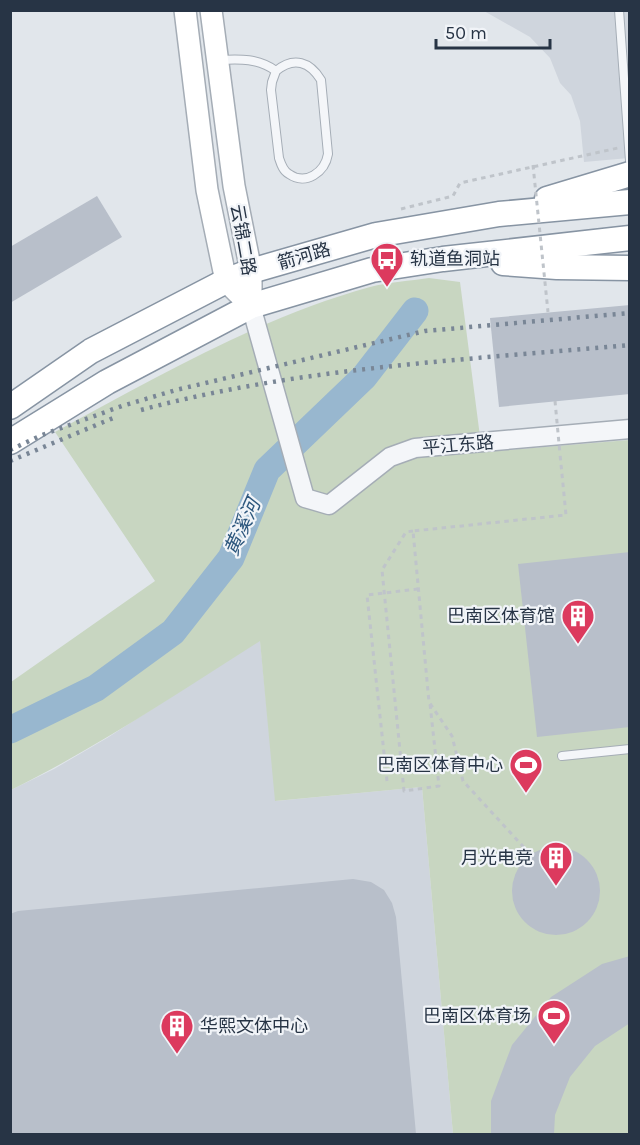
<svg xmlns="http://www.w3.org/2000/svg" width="640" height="1145" font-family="Karla,'Noto Sans SC',sans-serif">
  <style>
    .built { fill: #cfd5dd }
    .green { fill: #c8d6c1 }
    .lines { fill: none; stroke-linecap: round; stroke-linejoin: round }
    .river { stroke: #98b7cf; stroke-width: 27 }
    .building { fill: #b8bfca }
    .service-casing { stroke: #a5adb6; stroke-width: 10 }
    .tertiary-casing { stroke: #a5adb6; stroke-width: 21 }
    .secondary-casing { stroke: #a5adb6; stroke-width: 24 }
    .trunk-casing { stroke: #8794a3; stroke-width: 27 }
    .path { stroke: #bfc4ca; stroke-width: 3; stroke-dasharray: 4.5 4.5; stroke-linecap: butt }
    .service { stroke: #f4f6f9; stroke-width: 8 }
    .tertiary { stroke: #f4f6f9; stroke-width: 18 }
    .secondary { stroke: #fff; stroke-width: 21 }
    .trunk { stroke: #fff; stroke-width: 24 }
    .rail { stroke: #798696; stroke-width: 4.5; stroke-dasharray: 3 6; stroke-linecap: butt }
    .path-bridge { stroke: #bfc4ca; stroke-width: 3; stroke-dasharray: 4.5 4.5; stroke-linecap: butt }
    .labels { text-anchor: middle; stroke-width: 4.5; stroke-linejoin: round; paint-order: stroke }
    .street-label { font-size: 18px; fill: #273445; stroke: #f1f4f8 }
    .poi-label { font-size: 18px; fill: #273445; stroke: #f1f4f8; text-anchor: end }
    .water-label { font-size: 20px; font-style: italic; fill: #2d577d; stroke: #f1f4f8 }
  </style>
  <rect width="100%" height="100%" fill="#e1e6eb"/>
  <g class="built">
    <polygon points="484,11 629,11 629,158 584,162 580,121 571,95 560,83 550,58 530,37"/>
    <polygon points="260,640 276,801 422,787 453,1134 11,1134 11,790 54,769 107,738"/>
  </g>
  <path class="green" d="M 429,278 L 460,282 L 482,452 L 629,440 L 629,1134 L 453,1134 L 422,787 L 275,801 L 260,641 C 178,693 98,747 11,790 L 11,682 L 155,581 L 55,432 C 157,377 258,318 370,287 C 389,282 410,281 429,278 Z"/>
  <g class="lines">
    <polyline class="river" points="10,730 96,688 173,632 231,558 267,470 364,377 415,311"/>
  </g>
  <g class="building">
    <polygon points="97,196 122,237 10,303 10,247"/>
    <polygon points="630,305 630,394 499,407 490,318"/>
    <polygon points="630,552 630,727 537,737 518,564"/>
    <circle cx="556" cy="891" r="44"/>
    <polygon points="353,879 371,882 384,890 392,903 396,917 416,1134 10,1134 10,914 18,911"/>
    <polygon points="630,956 630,1023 595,1046 570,1077 555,1115 554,1134 491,1134 491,1101 512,1045 551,997 602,964"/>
  </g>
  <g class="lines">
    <g class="service-casing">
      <g id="service">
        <polyline points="619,10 630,161"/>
        <path d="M 219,60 C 240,59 258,58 276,71 L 272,82 L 271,90 L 279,158 C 281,164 283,171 289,174 C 306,186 325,172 328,154 L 321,80 C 310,62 294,56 276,71"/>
        <polyline points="562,756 630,749"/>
      </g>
    </g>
    <g class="tertiary-casing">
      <polyline id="tertiary" points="251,306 305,498 329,505 390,457 415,448 630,429"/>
    </g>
    <g class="secondary-casing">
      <g id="secondary">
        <polyline points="185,10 207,190 226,281 251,306"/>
        <polyline points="211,10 234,186 251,271 251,306"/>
      </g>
    </g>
    <g class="trunk-casing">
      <g id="trunk">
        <polyline points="547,199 630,174"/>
        <polyline points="503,263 557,267 630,268"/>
        <polyline points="10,407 91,351 226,281 251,271 376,235 499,214 630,202"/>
        <polyline points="10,442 107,382 251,306 372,270 443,259 630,238"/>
      </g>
    </g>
    <g class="path">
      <polyline points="401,209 453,196 460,183 618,148"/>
      <polyline points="413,531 406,532 382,570 404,791 439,786 430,704"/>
      <polyline points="387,781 367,595 418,589"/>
      <polyline points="530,854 463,781 452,736 429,702 413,531 566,515 560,454"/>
    </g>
    <use href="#service" class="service"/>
    <use href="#tertiary" class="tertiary"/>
    <use href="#secondary" class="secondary"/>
    <use href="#trunk" class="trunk"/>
    <g class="rail">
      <path d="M 141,410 C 300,367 467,360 630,345"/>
      <polyline points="10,450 42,435 122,406 176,390 425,331 629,313"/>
      <polyline points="10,461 118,416"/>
    </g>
    <g class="path-bridge">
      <polyline points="533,165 548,312"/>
      <polyline points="555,401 560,454"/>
    </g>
  </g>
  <defs>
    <g id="bus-pin" transform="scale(1.725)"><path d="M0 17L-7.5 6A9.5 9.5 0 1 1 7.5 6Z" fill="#dc3a5e" stroke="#f1f4f8"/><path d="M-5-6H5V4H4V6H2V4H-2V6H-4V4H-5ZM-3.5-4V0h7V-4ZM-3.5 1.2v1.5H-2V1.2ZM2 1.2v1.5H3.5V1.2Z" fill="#fff"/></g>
    <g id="building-pin" transform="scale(1.725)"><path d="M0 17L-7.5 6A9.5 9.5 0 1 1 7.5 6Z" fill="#dc3a5e" stroke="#f1f4f8"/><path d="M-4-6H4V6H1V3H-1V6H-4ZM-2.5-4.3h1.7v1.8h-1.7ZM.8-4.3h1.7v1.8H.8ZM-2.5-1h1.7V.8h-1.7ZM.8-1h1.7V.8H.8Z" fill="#fff"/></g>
    <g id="stadium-pin" transform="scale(1.725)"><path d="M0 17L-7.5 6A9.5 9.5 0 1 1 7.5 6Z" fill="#dc3a5e" stroke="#f1f4f8"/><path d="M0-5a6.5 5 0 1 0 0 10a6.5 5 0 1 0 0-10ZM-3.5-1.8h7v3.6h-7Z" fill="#fff"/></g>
  </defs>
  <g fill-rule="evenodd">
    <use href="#bus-pin" x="387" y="259"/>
    <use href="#building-pin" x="578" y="616"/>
    <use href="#stadium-pin" x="526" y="765"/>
    <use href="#building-pin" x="556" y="858"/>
    <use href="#stadium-pin" x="554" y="1016"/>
    <use href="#building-pin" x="177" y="1026"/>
  </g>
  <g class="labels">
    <g class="street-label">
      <text transform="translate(243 240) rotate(80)" y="6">云锦二路</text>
      <text transform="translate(304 256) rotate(-16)" y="6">箭河路</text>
      <text transform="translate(458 445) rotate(-5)" y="6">平江东路</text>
    </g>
    <g class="poi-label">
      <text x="410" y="265" text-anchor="start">轨道鱼洞站</text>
      <text x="555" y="622">巴南区体育馆</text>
      <text x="503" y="771">巴南区体育中心</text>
      <text x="533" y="864">月光电竞</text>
      <text x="531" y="1022">巴南区体育场</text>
      <text x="200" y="1032" text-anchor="start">华熙文体中心</text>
    </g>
    <g class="water-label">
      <text transform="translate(242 527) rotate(-66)" y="7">黄溪河</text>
    </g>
  </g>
  <rect width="640" height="1145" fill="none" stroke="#273445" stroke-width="24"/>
  <path d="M436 39v9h114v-9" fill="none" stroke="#273445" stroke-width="3"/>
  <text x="445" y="39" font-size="18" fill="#273445" stroke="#f1f4f8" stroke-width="4.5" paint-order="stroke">50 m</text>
</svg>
